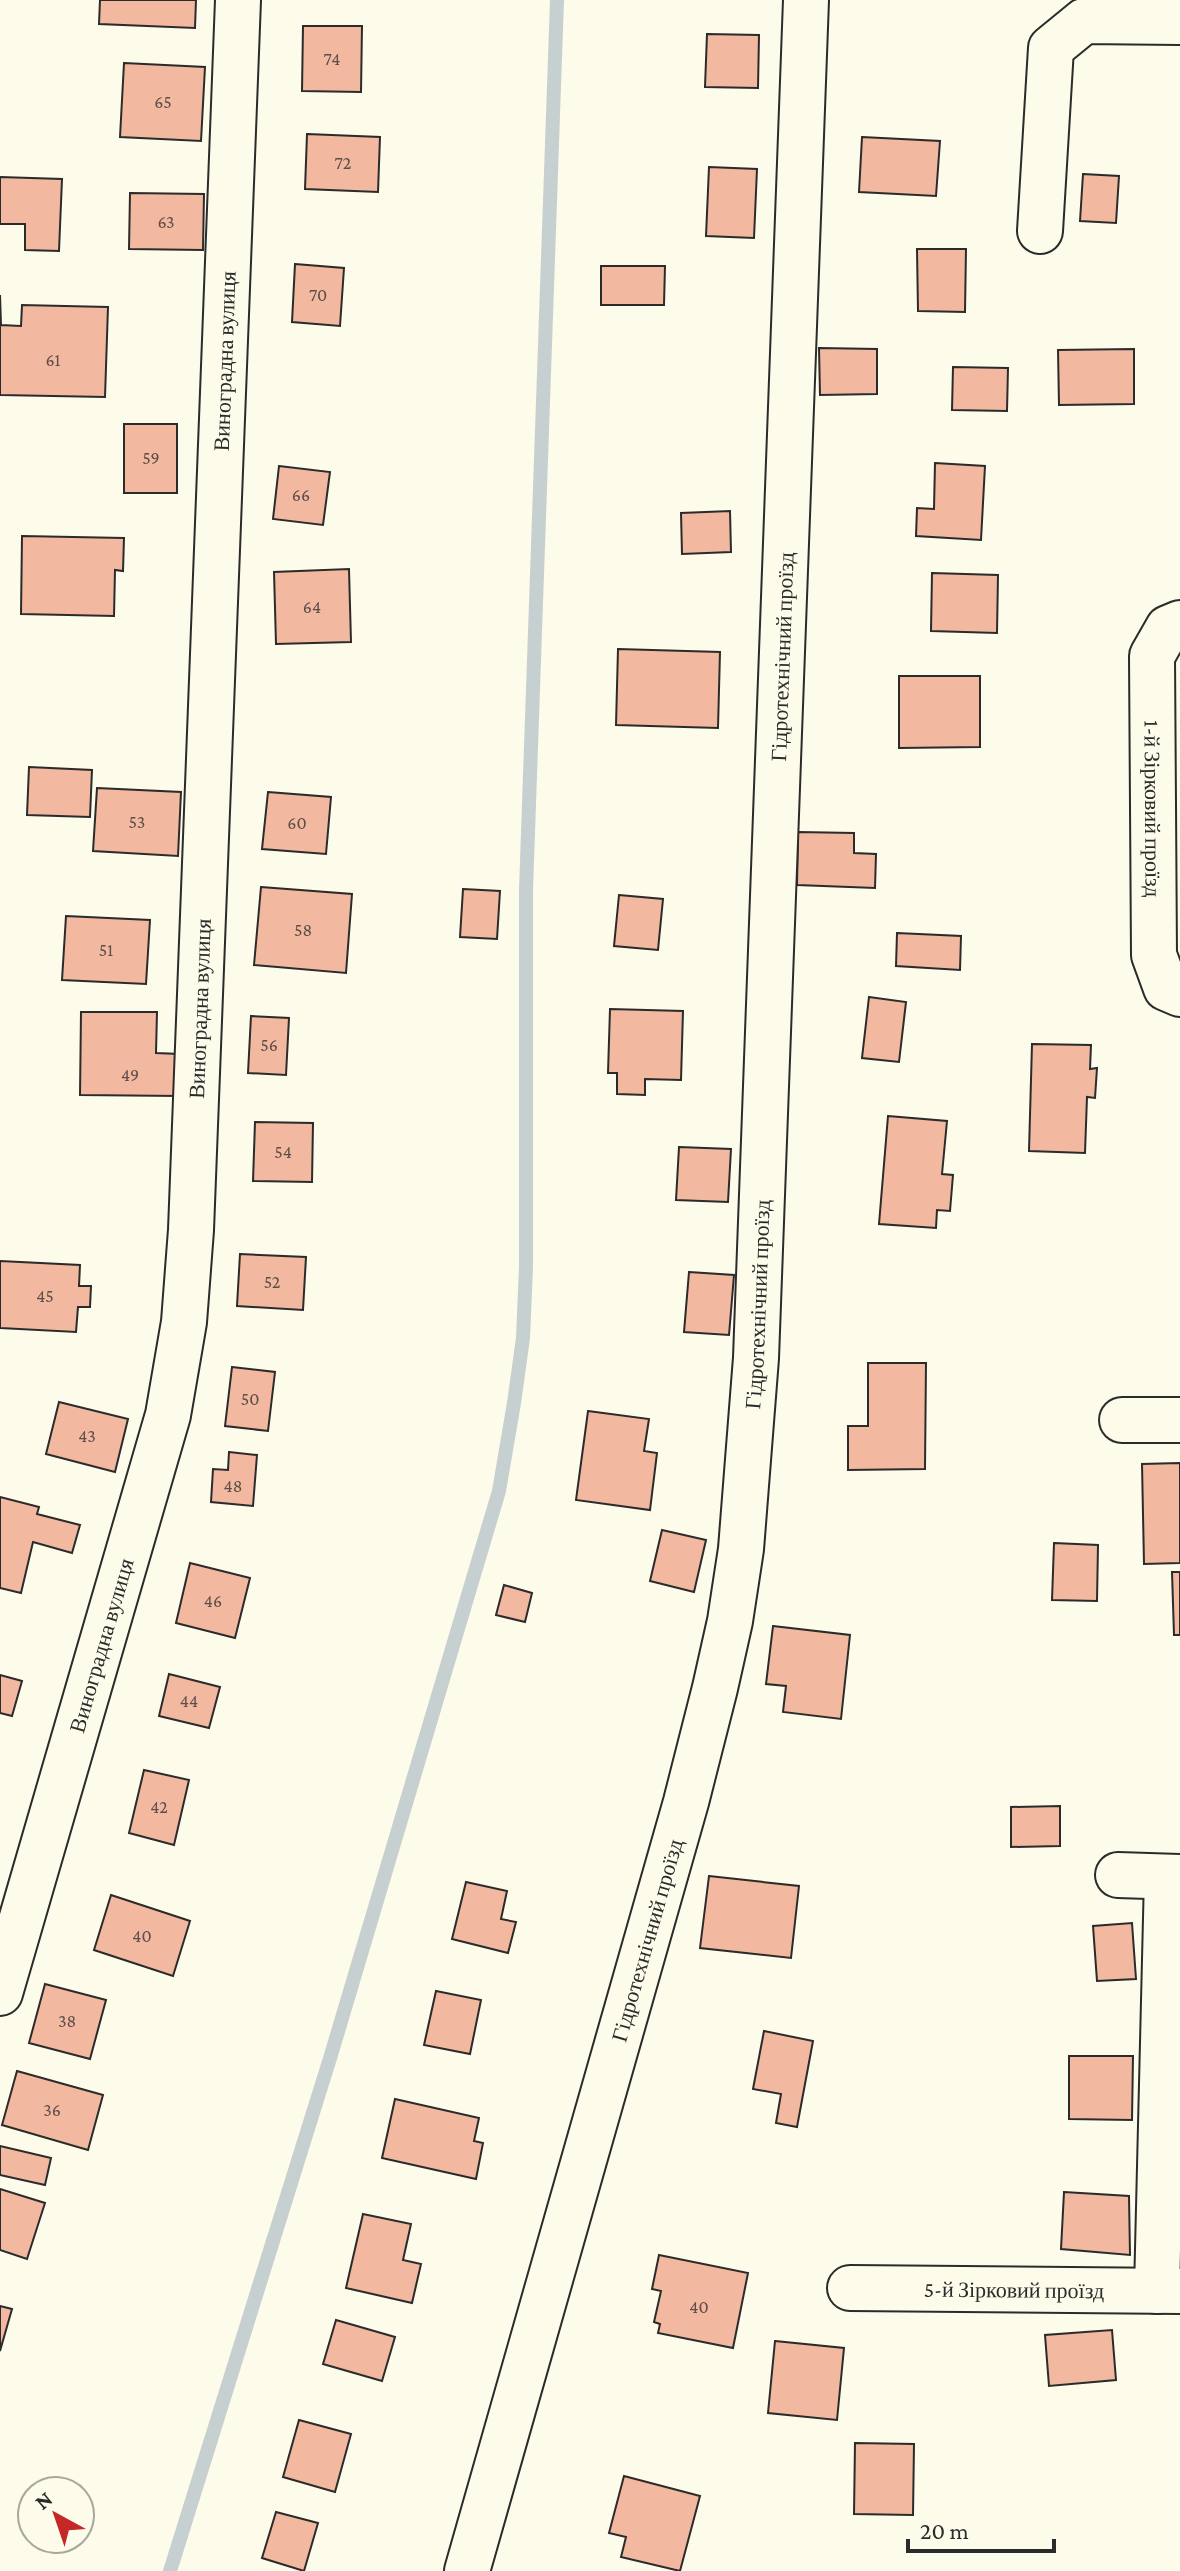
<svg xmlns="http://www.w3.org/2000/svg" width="1180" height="2571" font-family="'Crimson Pro',serif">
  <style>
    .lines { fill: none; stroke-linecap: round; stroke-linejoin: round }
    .stream { stroke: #c7d0d0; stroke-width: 14 }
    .building { fill: #f2b8a0; stroke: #2b2b2b; stroke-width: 2 }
    .minor-casing { stroke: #2b2b2b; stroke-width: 48 }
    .minor { stroke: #fdfbea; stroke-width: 44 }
    .labels { text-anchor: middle; stroke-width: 6; stroke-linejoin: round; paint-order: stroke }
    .number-label { font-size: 18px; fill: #5d4e48 }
    .street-label { font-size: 22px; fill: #2b2b2b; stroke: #fdfbea }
  </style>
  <rect width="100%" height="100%" fill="#fdfbea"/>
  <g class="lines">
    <polyline class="stream" points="170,2571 331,2055 499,1491 514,1403 523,1338 526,1267 526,890 557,0"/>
  </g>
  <g class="building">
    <polygon points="100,0 196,0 195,28 99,24"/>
    <polygon points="303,26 362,26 361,92 302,91"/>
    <polygon points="707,34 759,35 758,88 705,87"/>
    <polygon points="124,63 205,67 201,141 120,137"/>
    <polygon points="307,134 380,137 378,192 305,189"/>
    <polygon points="862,137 940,141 936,196 859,192"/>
    <polygon points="709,167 757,169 754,238 706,236"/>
    <polygon points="1083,174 1119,176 1116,223 1080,221"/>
    <polygon points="0,177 62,179 59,251 25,250 25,224 0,224"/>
    <polygon points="130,193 204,194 203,250 129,249"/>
    <polygon points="917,249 966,249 965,312 918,311"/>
    <polygon points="295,264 344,268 340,326 292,322"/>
    <polygon points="601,266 665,266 664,305 601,305"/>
    <polygon points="0,295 1,325 21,326 22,305 108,307 105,397 0,395"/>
    <polygon points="819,348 877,349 877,394 820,395"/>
    <polygon points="1134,349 1134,404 1059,405 1058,350"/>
    <polygon points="953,367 1008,368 1007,411 952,410"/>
    <rect x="124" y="424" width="53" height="69"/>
    <polygon points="935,463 985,466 981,540 916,536 917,508 934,509"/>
    <polygon points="279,466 330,472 323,525 273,519"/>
    <polygon points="730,511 731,552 682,554 681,513"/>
    <polygon points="22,536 124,538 123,571 115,570 114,616 21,614"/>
    <polygon points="349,569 351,642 276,644 274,572"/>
    <polygon points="932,573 998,575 997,633 931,631"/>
    <polygon points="618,649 720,652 718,728 616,725"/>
    <polygon points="899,676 980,676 980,747 899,748"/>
    <polygon points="29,767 92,770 90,817 27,815"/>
    <polygon points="97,788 181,792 178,856 93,851"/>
    <polygon points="268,792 331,797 326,854 262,849"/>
    <polygon points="798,832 854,833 854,853 876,854 875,888 797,885"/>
    <polygon points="261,887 352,894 346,973 254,965"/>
    <polygon points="463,889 500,891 497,939 460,937"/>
    <polygon points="619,895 663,899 658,950 614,946"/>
    <polygon points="66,916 150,920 146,984 62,980"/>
    <polygon points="897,933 961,936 960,970 896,966"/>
    <polygon points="869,997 906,1002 899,1062 862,1058"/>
    <polygon points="610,1009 683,1011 681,1080 645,1079 645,1095 617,1094 617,1073 608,1073"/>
    <polygon points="81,1012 157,1012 156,1053 180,1054 179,1096 80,1095"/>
    <polygon points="251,1016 289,1018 286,1075 248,1073"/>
    <polygon points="1032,1044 1091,1045 1090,1069 1097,1068 1095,1098 1087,1097 1085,1153 1029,1151"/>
    <polygon points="888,1116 947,1121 942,1174 953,1175 950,1211 937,1210 936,1228 879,1224"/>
    <polygon points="255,1122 313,1123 312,1182 253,1181"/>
    <polygon points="679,1147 731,1149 728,1202 676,1200"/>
    <polygon points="240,1254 306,1257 303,1310 237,1306"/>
    <polygon points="0,1261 80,1265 79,1286 91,1286 90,1307 78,1307 76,1332 0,1328"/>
    <polygon points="689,1272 734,1275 729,1335 684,1332"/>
    <polygon points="868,1363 926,1363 925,1469 848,1470 848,1426 868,1426"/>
    <polygon points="232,1367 275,1372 268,1431 225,1426"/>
    <polygon points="59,1402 128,1419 115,1472 46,1454"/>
    <polygon points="588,1411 649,1419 644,1451 657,1453 650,1510 576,1500"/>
    <polygon points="229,1452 257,1455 253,1506 211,1502 213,1469 228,1470"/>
    <polygon points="1180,1463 1180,1563 1144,1564 1142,1464"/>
    <polygon points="0,1497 39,1507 37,1514 80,1525 72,1553 33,1542 21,1593 0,1588"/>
    <polygon points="662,1530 706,1540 694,1592 650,1581"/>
    <polygon points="1054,1543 1098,1545 1097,1601 1052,1600"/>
    <polygon points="190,1563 250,1578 235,1638 176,1623"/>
    <polygon points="1172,1572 1180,1572 1180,1635 1174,1635"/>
    <polygon points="504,1585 532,1593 525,1622 496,1615"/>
    <polygon points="773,1626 850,1635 841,1719 783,1712 786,1686 766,1684"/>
    <polygon points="169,1674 220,1687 209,1728 159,1716"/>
    <polygon points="0,1675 22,1681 12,1716 0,1713"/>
    <polygon points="144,1770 189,1780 174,1845 129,1833"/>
    <polygon points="1060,1806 1060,1846 1011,1847 1011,1807"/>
    <polygon points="709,1876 799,1886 791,1958 700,1948"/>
    <polygon points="466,1882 507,1891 501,1919 516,1922 508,1953 452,1939"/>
    <polygon points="111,1895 190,1921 173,1976 94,1950"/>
    <polygon points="1132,1923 1136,1979 1097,1981 1093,1926"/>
    <polygon points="45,1984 106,2000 90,2059 29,2043"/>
    <polygon points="436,1991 481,2000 470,2054 424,2045"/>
    <polygon points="764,2031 813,2041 797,2127 776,2123 781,2094 753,2089"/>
    <polygon points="1069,2056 1133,2056 1132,2120 1069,2119"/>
    <polygon points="17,2071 103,2095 88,2150 2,2125"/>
    <polygon points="395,2099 479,2118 474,2141 483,2143 476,2179 382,2158"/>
    <polygon points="0,2146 51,2158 45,2185 0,2175"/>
    <polygon points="0,2189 45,2203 27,2259 0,2250"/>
    <polygon points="1064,2192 1129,2196 1130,2255 1061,2249"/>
    <polygon points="363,2214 411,2224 403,2260 421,2264 412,2303 346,2288"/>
    <polygon points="659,2255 748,2273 733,2348 658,2333 660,2324 654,2322 661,2291 652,2289"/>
    <polygon points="0,2306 12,2309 0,2351"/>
    <polygon points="336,2320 395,2337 382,2381 323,2364"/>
    <polygon points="1112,2330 1116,2380 1049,2386 1045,2335"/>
    <polygon points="775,2341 844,2348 837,2420 768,2413"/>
    <polygon points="299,2420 351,2434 335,2492 283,2477"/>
    <polygon points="855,2443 914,2444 913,2515 854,2514"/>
    <polygon points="624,2476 700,2496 680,2571 621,2557 626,2537 609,2533"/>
    <polygon points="276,2512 318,2523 304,2571 262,2558"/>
  </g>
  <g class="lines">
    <g class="minor-casing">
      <g id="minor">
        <polyline points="1040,231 1051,48 1084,21 1180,22"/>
        <path id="s1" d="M 1180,623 L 1168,628 L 1152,656 L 1154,955 L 1166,988 L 1180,994"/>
        <polyline points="1122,1420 1180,1420"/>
        <polyline points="1118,1875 1180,1877"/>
        <path id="s2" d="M 0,1993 L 168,1415 L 184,1322 L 191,1230 L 238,0"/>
        <path id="s3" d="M 850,2288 L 1180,2291"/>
        <polyline points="1157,2291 1167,1877"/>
        <path id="s4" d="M 467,2571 L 686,1802 L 715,1688 L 730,1621 L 741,1549 L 756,1358 L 806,0"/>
      </g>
    </g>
    <use href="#minor" class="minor"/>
  </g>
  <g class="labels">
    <g class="number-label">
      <text x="332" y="65">74</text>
      <text x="163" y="108">65</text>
      <text x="343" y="169">72</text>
      <text x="166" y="228">63</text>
      <text x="318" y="301">70</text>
      <text x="53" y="366">61</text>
      <text x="151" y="464">59</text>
      <text x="301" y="501">66</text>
      <text x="312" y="613">64</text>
      <text x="137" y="828">53</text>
      <text x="297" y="829">60</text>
      <text x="303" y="936">58</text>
      <text x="106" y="956">51</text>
      <text x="269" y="1051">56</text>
      <text x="130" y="1081">49</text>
      <text x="283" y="1158">54</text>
      <text x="272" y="1288">52</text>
      <text x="45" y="1302">45</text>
      <text x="250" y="1405">50</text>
      <text x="87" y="1442">43</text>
      <text x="233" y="1492">48</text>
      <text x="213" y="1607">46</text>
      <text x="189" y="1707">44</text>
      <text x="159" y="1813">42</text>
      <text x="142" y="1942">40</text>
      <text x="67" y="2027">38</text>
      <text x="52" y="2116">36</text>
      <text x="699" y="2313">40</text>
    </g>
    <g class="street-label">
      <text dy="8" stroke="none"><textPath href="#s2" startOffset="1658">Виноградна вулиця</textPath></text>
      <text dy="8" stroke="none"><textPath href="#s4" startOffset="1952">Гідротехнічний проїзд</textPath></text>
      <text dy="8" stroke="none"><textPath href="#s1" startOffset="198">1-й Зірковий проїзд</textPath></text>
      <text dy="8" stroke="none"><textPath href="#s2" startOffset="1010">Виноградна вулиця</textPath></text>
      <text dy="8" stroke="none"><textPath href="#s4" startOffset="1304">Гідротехнічний проїзд</textPath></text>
      <text dy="8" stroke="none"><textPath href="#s2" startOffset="362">Виноградна вулиця</textPath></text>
      <text dy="8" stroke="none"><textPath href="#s4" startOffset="656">Гідротехнічний проїзд</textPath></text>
      <text dy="8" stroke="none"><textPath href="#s3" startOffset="164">5-й Зірковий проїзд</textPath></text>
    </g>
  </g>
  <g transform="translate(56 2515) rotate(320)"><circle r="38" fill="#fdfbea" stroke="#a9a89e" stroke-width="2"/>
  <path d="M0-6L14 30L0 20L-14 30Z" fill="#c62828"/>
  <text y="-12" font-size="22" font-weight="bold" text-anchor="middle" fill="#2b2b2b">N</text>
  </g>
  <path d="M908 2539v12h146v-12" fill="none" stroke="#2b2b2b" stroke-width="4"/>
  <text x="920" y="2539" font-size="24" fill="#2b2b2b" stroke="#fdfbea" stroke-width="6" paint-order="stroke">20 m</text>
</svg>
